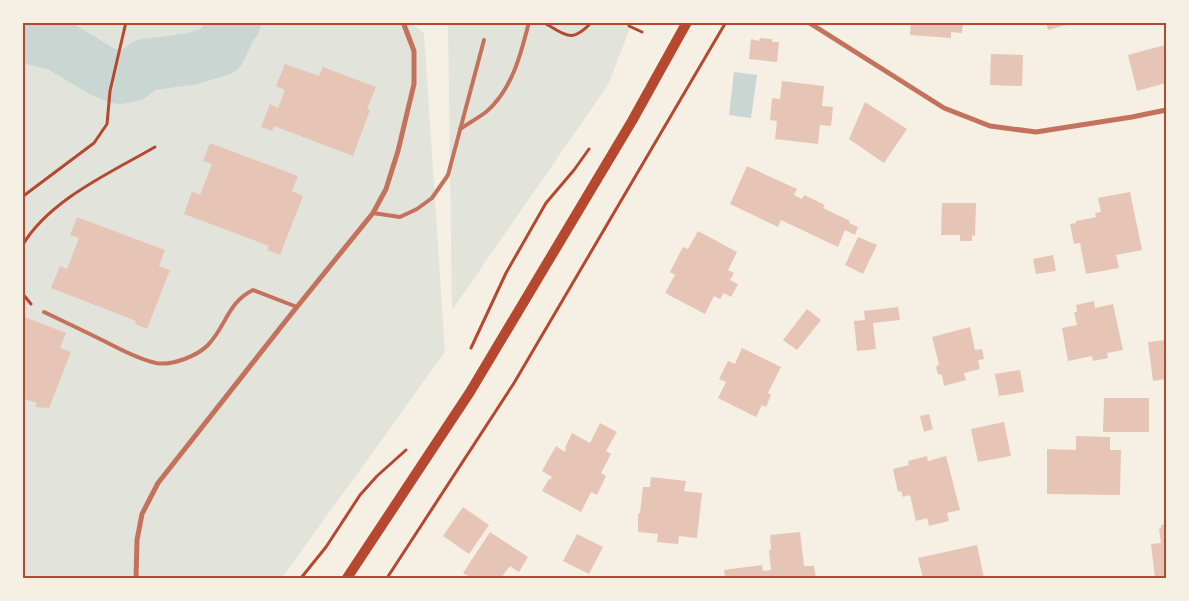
<svg xmlns="http://www.w3.org/2000/svg" width="1189" height="601" font-family="Signika,sans-serif">
  <style>
    .green { fill: #e2e4dc }
    .water { fill: #c9d6d2 }
    .lines { fill: none; stroke-linecap: round; stroke-linejoin: round }
    .river { stroke: #c9d6d2; stroke-width: 52 }
    .building { fill: #e6c5b7 }
    .path { stroke: #b5482f; stroke-width: 3 }
    .service { stroke: #c5725c; stroke-width: 4 }
    .minor { stroke: #c5725c; stroke-width: 5 }
    .secondary { stroke: #b5482f; stroke-width: 10 }
    .neatline { fill: none; stroke: #b5482f; stroke-width: 2 }
  </style>
  <rect width="100%" height="100%" fill="#f6efe4"/>
  <g class="green">
    <polygon points="410,22 424,33 445,352 282,578 23,578 22,23"/>
    <polygon points="448,23 632,23 608,85 452,310"/>
  </g>
  <polygon class="water" points="734,72 757,75 751,118 729,115"/>
  <g class="lines">
    <polyline class="river" points="22,36 58,45 103,72 119,78 131,76 145,65 191,59 220,50 232,24 235,22"/>
  </g>
  <g class="building">
    <polygon points="911,22 963,22 962,33 951,32 951,38 910,35"/>
    <polygon points="1046,22 1073,22 1073,23 1048,30"/>
    <polygon points="760,38 772,39 772,42 779,42 777,62 749,59 751,39 759,41"/>
    <polygon points="1165,45 1166,83 1137,91 1128,55"/>
    <polygon points="991,54 1023,55 1022,86 990,85"/>
    <polygon points="285,64 319,76 323,67 376,87 367,109 370,110 353,156 274,126 272,131 261,127 270,104 278,108 285,90 276,86"/>
    <polygon points="782,81 824,86 822,106 833,107 831,126 820,125 818,144 775,139 777,121 770,120 772,98 780,99"/>
    <polygon points="865,102 907,129 884,163 849,139"/>
    <polygon points="210,143 298,176 292,191 303,196 280,255 267,250 269,246 184,214 192,191 200,195 212,164 203,161"/>
    <polygon points="747,166 797,189 794,195 802,199 804,195 825,205 823,208 850,221 849,223 858,227 855,235 845,230 838,247 781,220 778,227 730,204"/>
    <polygon points="1130,192 1142,250 1116,255 1119,268 1086,274 1080,243 1074,244 1070,224 1076,223 1076,221 1096,217 1095,213 1101,212 1098,198"/>
    <polygon points="942,203 976,203 975,236 972,235 972,241 960,241 960,235 941,235"/>
    <polygon points="77,217 165,250 159,266 170,270 147,329 135,324 136,321 51,288 60,266 67,269 79,238 70,235"/>
    <polygon points="698,231 737,252 728,270 734,273 730,280 738,284 735,290 731,297 724,293 720,299 714,296 705,314 665,293 675,275 670,272 683,247 688,249"/>
    <polygon points="858,237 877,245 863,274 845,265"/>
    <polygon points="1053,255 1056,271 1036,274 1033,259"/>
    <polygon points="1094,301 1095,308 1113,304 1123,350 1107,353 1108,358 1093,361 1092,356 1068,361 1062,328 1077,325 1074,312 1077,312 1076,305"/>
    <polygon points="898,307 900,320 873,323 876,349 857,351 854,321 865,320 864,311"/>
    <polygon points="807,309 821,320 797,350 783,340"/>
    <polygon points="22,316 66,333 60,348 71,352 49,408 35,407 37,403 22,398"/>
    <polygon points="970,327 975,350 982,349 984,359 978,360 980,369 964,373 966,380 944,386 942,375 938,374 936,367 939,364 932,337"/>
    <polygon points="1166,340 1166,379 1153,381 1148,342"/>
    <polygon points="742,348 781,367 768,393 771,395 766,407 762,405 756,417 718,398 726,382 719,379 728,361 735,364"/>
    <polygon points="1020,370 1024,392 999,396 995,374"/>
    <polygon points="1104,398 1149,398 1149,432 1103,432"/>
    <polygon points="929,414 933,429 924,432 920,416"/>
    <polygon points="1004,422 1011,456 978,462 971,429"/>
    <polygon points="600,423 617,432 606,451 611,454 601,473 606,476 597,495 591,492 581,512 542,491 549,479 550,480 552,477 542,471 556,446 565,452 566,449 565,448 572,433 590,443"/>
    <polygon points="1076,436 1110,437 1110,450 1121,450 1120,495 1047,494 1047,449 1076,450"/>
    <polygon points="927,456 928,461 946,456 960,510 947,513 949,521 929,526 927,518 916,521 910,495 903,497 901,491 898,492 893,469 909,465 908,461"/>
    <polygon points="651,477 686,481 684,491 702,493 697,538 679,536 678,544 657,542 658,534 638,532 638,514 640,513 643,487 650,487"/>
    <polygon points="463,507 489,525 469,554 443,536"/>
    <polygon points="1166,524 1166,578 1155,578 1151,544 1161,543 1159,529 1161,528 1161,525"/>
    <polygon points="490,532 528,557 519,572 510,566 501,578 471,578 463,573"/>
    <polygon points="800,532 804,566 814,566 816,578 725,578 724,570 762,565 763,571 771,570 769,550 771,550 770,535"/>
    <polygon points="577,534 603,547 589,574 563,561"/>
    <polygon points="977,545 984,578 923,578 918,558"/>
  </g>
  <g class="lines">
    <g class="path">
      <polyline points="629,22 629,26 642,32"/>
      <path d="M 546,24 C 568,36 572,43 592,22"/>
      <polyline points="22,197 94,143 107,124 110,91 126,22"/>
      <path d="M 22,246 C 49,200 110,173 155,147"/>
      <polyline points="22,293 31,304"/>
      <polyline points="471,348 506,273 546,203 574,170 589,149"/>
      <polyline points="301,578 326,547 360,495 377,476 406,450"/>
      <polyline points="387,578 514,383 726,22"/>
    </g>
    <g class="service">
      <path d="M 460,129 C 469,123 478,118 486,112 C 512,90 521,54 529,22"/>
      <polyline points="373,213 400,217 417,209 432,198 448,175 484,40"/>
      <path d="M 44,312 C 65,322 86,332 106,342 C 122,350 138,359 156,363 C 172,366 197,356 208,345 C 227,325 227,303 253,290 L 297,307"/>
    </g>
    <g class="minor">
      <polyline points="808,22 944,108 990,126 1036,132 1132,117 1166,110"/>
      <polyline points="136,578 137,540 142,514 158,483 288,318 373,213 386,189 398,151 414,84 414,51 403,22"/>
    </g>
    <polyline class="secondary" points="347,578 470,392 632,121 687,22"/>
  </g>
  <rect width="1189" height="601" fill="none" stroke="#f6efe4" stroke-width="48"/>
  <rect x="24" y="24" width="1141" height="553" class="neatline"/>
</svg>
